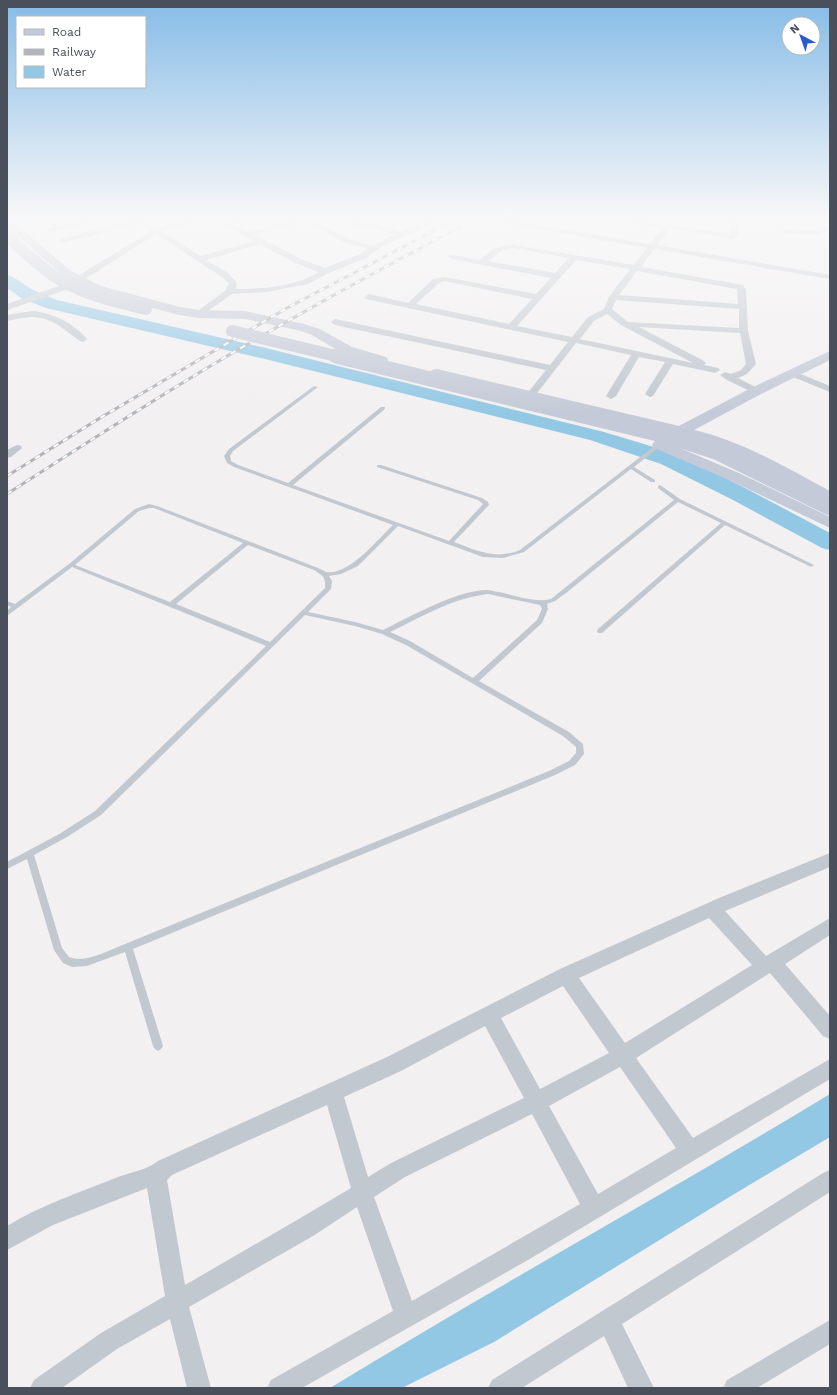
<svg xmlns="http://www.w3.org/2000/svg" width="837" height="1395" font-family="'Work Sans',sans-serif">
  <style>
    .water { fill: #93c8e5 }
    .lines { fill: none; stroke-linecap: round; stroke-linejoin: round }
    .river { fill: #93c8e5; fill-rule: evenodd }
    .lane { fill: #c2c8d0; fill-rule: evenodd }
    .street { fill: #c2c8d0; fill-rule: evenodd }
    .secondary { fill: #c4cad7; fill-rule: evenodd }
    .rail-casing { stroke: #b2b4b9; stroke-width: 3 }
    .rail { stroke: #fff; stroke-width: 2; stroke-dasharray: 5.5; stroke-linecap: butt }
    .secondary-bridge-far1 { stroke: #c4cad7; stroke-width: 12 }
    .secondary-bridge { stroke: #c4cad7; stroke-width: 15 }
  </style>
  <rect width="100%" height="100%" fill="#f2f0f0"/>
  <path class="water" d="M 830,1094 L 830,1137 L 726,1199 L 494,1342 L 402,1388 L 330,1388 C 495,1287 665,1194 830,1094 Z"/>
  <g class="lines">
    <polygon class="river" points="7,275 13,277 33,290 57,300 266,348 604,432 677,454 749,490 830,533 830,550 822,548 733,500 661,464 590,440 265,359 46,308 21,298 7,288"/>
    <path class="lane" d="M 314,386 L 318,387 L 233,451 L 230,456 L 231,461 L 238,465 L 288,483 L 381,407 L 385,407 L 385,409 L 293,485 L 449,541 L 483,504 L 478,500 L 377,467 L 377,465 L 381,465 L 482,498 L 488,502 L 489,505 L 454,542 C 478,551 495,560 520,550 L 657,444 L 659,443 L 662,445 L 634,467 L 655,480 L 655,482 L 651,482 L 631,469 L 524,552 L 503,558 L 483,557 L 398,526 L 358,566 L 341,574 L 329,576 L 332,581 L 331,589 L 308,612 L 355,622 L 383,630 C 412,616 457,590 487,590 C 491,590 495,592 499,592 C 516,596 534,603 551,599 L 674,500 L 658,488 L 658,486 L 660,485 L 680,499 L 814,565 L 811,567 L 809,566 L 725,525 L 602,633 L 598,633 L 597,631 L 598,629 L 721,523 L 678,502 L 566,593 L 555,601 L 547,604 L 548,609 L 542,623 L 479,681 L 569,732 L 583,744 L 584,754 L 575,765 L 555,775 L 133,949 L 163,1046 L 161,1049 L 158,1051 L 155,1049 L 153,1046 L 125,952 L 87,966 L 72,967 L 63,963 L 54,950 L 27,859 L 7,869 L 7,862 L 61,833 L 95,811 L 266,646 L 72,567 L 7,616 L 7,611 L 11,607 L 7,605 L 7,601 L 15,604 L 69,564 L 135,509 L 149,504 L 157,506 L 318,568 C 321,569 324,571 326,572 C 349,576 378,539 393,525 L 234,467 L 227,463 L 224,456 L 229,449 ZM 149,508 L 154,508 L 243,543 L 170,602 L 75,565 L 139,511 ZM 248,545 L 314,570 C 323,576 326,577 325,588 L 270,642 L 176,604 ZM 488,594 L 540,605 L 542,609 L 537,620 L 473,678 L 410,641 L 390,632 C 422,617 452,598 488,594 ZM 305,615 L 355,626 L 382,634 L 406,645 L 563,736 L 576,747 L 576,753 L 569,761 L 549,771 L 125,944 C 110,950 84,964 69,957 L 62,948 L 34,855 L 67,837 L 101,815 Z"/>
    <g class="street">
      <polygon points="42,218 49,218 60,225 92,218 103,218 102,220 50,232 46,230 53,227"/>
      <path d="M 135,218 L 142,218 L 157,228 L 191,218 L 200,218 L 200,220 L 162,232 L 201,256 L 254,241 L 214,220 L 214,218 L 222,218 L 230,222 L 244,218 L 254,218 L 254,220 L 235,225 L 249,232 L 298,218 L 309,218 L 341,235 L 365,244 L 374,245 L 394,235 L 373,227 L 358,227 L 341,220 L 341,218 L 349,218 L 362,223 L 377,223 L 400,232 C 411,228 428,217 439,218 L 423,229 L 384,245 L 366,258 L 329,273 L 308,284 L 266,292 L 232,294 L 199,317 L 196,316 L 195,314 L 196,312 L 225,291 L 229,283 L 222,277 L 156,234 L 71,288 L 7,310 L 7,304 L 65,284 L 151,231 L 140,223 L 63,243 L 60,243 L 60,239 L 135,219 ZM 304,221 L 344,242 L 368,249 L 360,254 L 325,268 L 301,259 L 255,235 ZM 260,244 L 295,263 L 319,272 C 294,287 263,289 236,289 L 237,283 L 228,273 L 206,260 Z"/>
      <path d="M 499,218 L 650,244 L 662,228 L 614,220 L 610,218 L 625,218 L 665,224 L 671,218 L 677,218 L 672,225 L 729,234 L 731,233 L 729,218 L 736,218 L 739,233 L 734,239 L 669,229 L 657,245 L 830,275 L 830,279 L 654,249 L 641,267 L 743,285 L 746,290 L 748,331 L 756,364 L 747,374 L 738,378 L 759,389 L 761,391 L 759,393 L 756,394 L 727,380 L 720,375 L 725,372 L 731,374 L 741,370 L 746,364 L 740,333 L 639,327 L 704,361 L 706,363 L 704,365 L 718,368 L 720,370 L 715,373 L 673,364 L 653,396 L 650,397 L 645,394 L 665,362 L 639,357 L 616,396 L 611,399 L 606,396 L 631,355 L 576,343 L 534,397 L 531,398 L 526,395 L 546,370 L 335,325 L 331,322 L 335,319 L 550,365 L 568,342 L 366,299 L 365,297 L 369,294 L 408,303 L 433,279 L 444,277 L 536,294 L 551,278 L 452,259 L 448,257 L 452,255 L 480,260 L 493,249 L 509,244 L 633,265 L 647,248 L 504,223 L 501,223 ZM 514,248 L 569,258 L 555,273 L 488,261 L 503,250 ZM 576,260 L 630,269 L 609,297 L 604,309 L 588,317 L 572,337 L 517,326 ZM 637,271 L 737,289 L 738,304 L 619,295 ZM 444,281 L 532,299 L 509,324 L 416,304 L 439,283 ZM 616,300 L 739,309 L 739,328 L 628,322 L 612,309 ZM 607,314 L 621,325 L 693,363 L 580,339 L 594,321 Z"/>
      <polygon points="830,225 830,230 815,235 785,233 781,231 785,229 814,231"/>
      <path d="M 32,311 C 51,312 75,324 87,339 L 83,342 L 80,341 C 50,319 45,312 7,321 L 7,315 Z"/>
      <polygon points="791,370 830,386 830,392 788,375 786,373 788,371"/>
      <polygon points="17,445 21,446 22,448 11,457 7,458 7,450"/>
      <path d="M 830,853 L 830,867 L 725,911 L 766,956 L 830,918 L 830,935 L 785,964 L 830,1016 L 830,1039 L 823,1036 L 770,973 L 636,1058 L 693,1138 L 830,1059 L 830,1079 L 528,1260 L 302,1388 L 267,1388 L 271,1380 L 393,1311 L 357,1207 L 313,1236 L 189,1307 L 211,1388 L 187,1388 L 170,1319 L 117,1349 L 62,1388 L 30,1388 L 34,1380 L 101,1333 L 165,1296 L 147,1188 L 53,1225 L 7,1250 L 7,1226 C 41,1205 81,1192 118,1177 C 131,1172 147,1170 158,1161 L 387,1057 L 560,969 L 719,898 ZM 709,918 L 752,965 L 625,1043 L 579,978 ZM 563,986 L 609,1053 L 540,1089 L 501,1018 ZM 485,1026 L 524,1098 L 391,1163 L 368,1177 L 344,1097 L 401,1071 ZM 620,1067 L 676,1148 L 598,1194 L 549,1106 ZM 327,1105 L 351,1188 L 297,1220 L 185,1285 L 167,1180 L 172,1175 ZM 532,1114 L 580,1204 L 412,1301 L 374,1197 L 405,1177 Z"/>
      <polygon points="830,1170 830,1192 622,1324 654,1388 628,1388 604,1336 522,1388 488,1388 492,1380 823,1173"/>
      <polygon points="830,1320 830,1344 757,1388 723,1388 727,1380"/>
    </g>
    <g class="secondary">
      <polygon points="7,219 11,220 71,271 101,286 180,307 199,310 245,311 304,324 320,329 352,347 386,357 388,360 386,363 381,364 342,353 312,335 301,331 245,319 199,318 179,315 93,292 63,275 7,227"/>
      <path d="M 830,351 L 830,360 L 761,394 L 694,430 C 742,441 787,468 830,491 L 830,502 L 824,500 C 779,477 733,448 683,436 L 670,444 L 739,473 L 830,517 L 830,528 L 727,479 L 654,448 L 652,445 L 654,442 L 669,432 L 432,376 L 430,373 L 432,370 L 437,369 L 679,426 L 751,388 Z"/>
    </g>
    <g class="rail-casing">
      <g id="rail">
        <polyline points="7,476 100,418 287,308 458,218"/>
        <path d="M 7,494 C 72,452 136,411 202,371 C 292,317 384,267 477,218"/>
      </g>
    </g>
    <use href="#rail" class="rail"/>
    <g class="secondary-bridge-far1">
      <path d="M 7,236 C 22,250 37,264 54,276 C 81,294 114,301 146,309"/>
      <polyline points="232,331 340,357"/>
    </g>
    <polyline class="secondary-bridge" points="336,356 670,437 716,452 830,508"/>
  </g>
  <linearGradient id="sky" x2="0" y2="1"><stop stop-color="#86bce7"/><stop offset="0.53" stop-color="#f9f8f8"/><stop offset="1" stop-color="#f9f8f8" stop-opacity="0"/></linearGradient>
  <rect width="837" height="413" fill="url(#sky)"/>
  <rect width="837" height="1395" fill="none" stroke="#49505c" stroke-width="16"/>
  <rect x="16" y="16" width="130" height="72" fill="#ffffff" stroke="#b6b9be"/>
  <rect x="24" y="29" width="20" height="6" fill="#c4cad7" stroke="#b6b9be"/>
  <text x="52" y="36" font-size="12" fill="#49505c">Road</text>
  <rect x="24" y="49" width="20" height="6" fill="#b2b4b9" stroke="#b6b9be"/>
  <text x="52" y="56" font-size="12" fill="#49505c">Railway</text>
  <rect x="24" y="66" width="20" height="12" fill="#93c8e5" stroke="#b6b9be"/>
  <text x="52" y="76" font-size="12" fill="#49505c">Water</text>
  <g transform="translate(801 36) rotate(319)"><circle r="19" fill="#ffffff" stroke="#b6b9be"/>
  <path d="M0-3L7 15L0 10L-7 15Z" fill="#295ad3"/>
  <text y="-6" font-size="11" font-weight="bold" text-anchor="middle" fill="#49505c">N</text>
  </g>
</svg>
